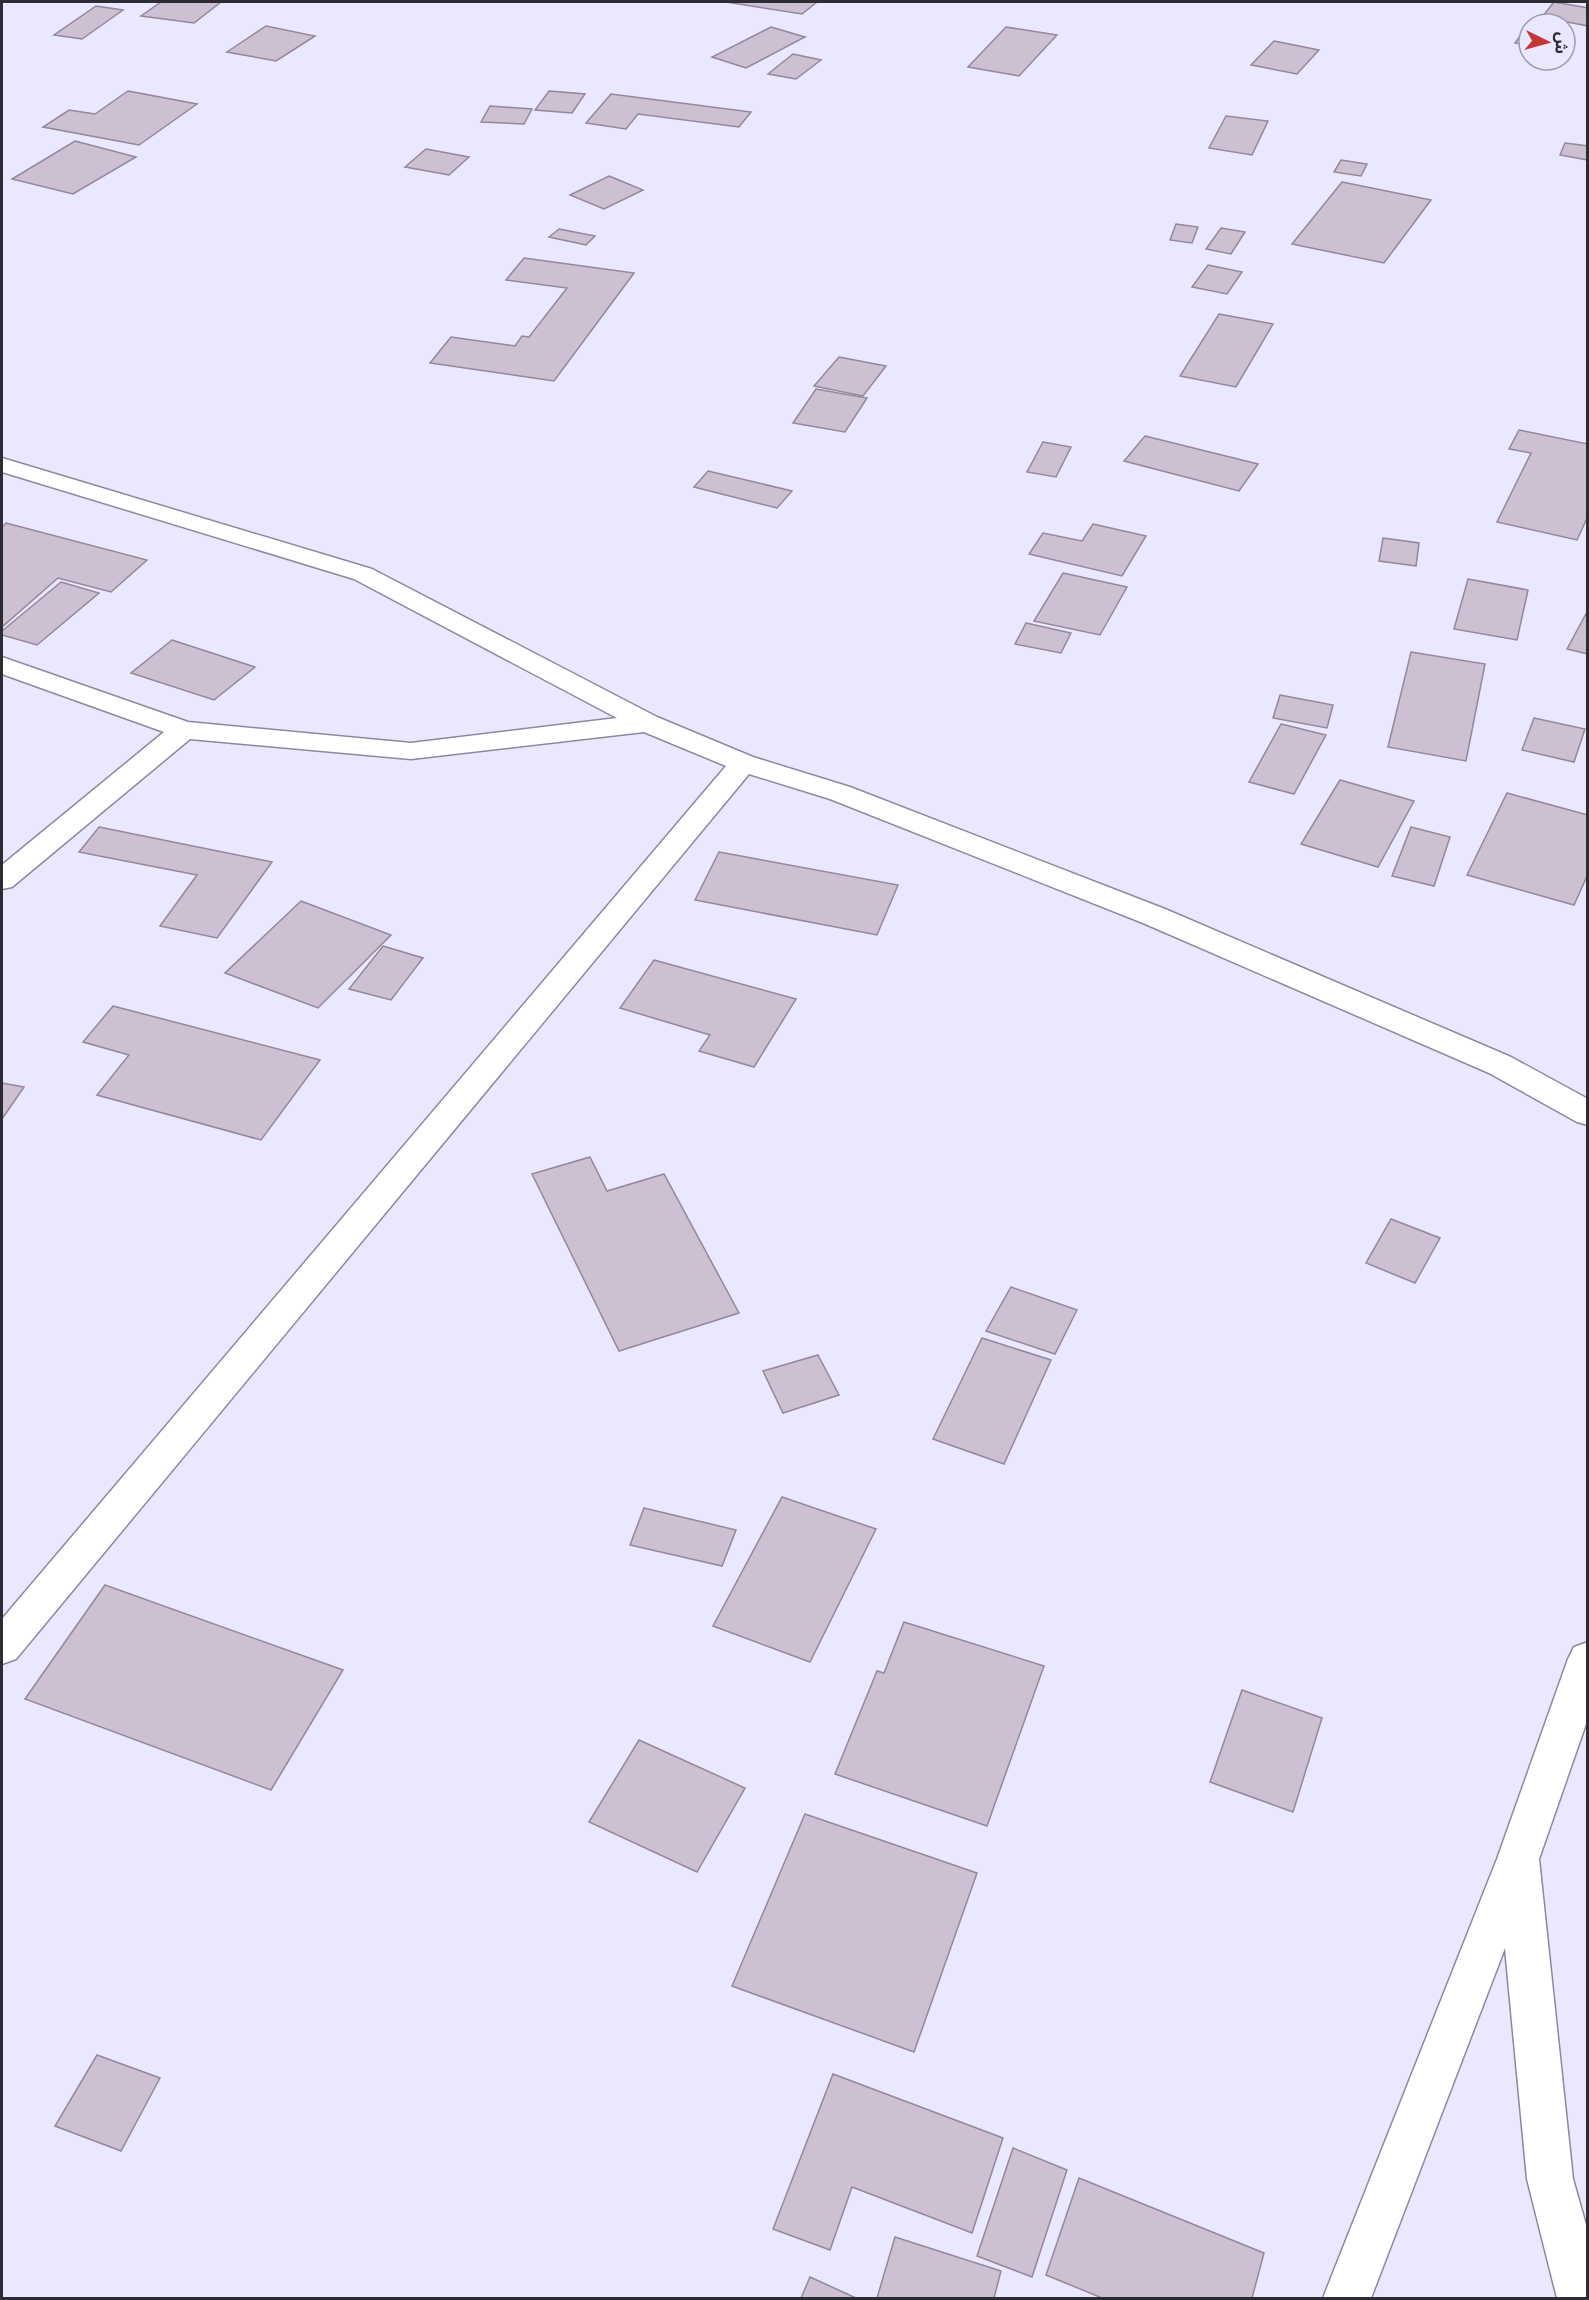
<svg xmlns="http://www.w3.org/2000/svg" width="1589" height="2300" font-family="'Noto Sans','Noto Sans Arabic',sans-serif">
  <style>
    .building { fill: #cdc0d3; stroke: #94879a; stroke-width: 1.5 }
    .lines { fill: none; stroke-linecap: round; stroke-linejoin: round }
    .minor-casing { stroke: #8b899e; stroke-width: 3 }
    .minor { fill: #fff; fill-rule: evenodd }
  </style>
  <rect width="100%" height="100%" fill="#eae8ff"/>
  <g class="building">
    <polygon points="161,2 221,2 194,23 141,16"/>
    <polygon points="726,2 817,2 802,14"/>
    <polygon points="1554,2 1588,8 1588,26 1542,17"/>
    <polygon points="96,6 123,10 82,39 54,35"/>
    <polygon points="266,26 315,36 276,61 227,52"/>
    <polygon points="771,27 805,37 746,68 712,57"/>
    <polygon points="1006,27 1057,35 1019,76 968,67"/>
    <polygon points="1525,29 1529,30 1529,45 1515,43"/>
    <polygon points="1274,41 1319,50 1297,74 1251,65"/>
    <polygon points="793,54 821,60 796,79 768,74"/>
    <polygon points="128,91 197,104 139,145 43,127 69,110 95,114"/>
    <polygon points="549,91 585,94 572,113 535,110"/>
    <polygon points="611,94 751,112 739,127 638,114 626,129 586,123"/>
    <polygon points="490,106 532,109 524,124 481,122"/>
    <polygon points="1226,116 1268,121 1252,155 1209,148"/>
    <polygon points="75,141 136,157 73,194 12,179"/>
    <polygon points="1565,143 1588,146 1588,160 1560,155"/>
    <polygon points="426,149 469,157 449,175 405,167"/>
    <polygon points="1341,160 1367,164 1361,176 1334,172"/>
    <polygon points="609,176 643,190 604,209 570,195"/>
    <polygon points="1342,182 1431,200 1384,263 1292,244"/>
    <polygon points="1176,224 1198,227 1192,243 1170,240"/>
    <polygon points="1221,228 1245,232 1231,254 1206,249"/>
    <polygon points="559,229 595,236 586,245 549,237"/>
    <polygon points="524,258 634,273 554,381 430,363 451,337 515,346 522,336 529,337 567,288 506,280"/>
    <polygon points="1208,265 1242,272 1227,294 1192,287"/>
    <polygon points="1219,314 1273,324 1236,387 1180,376"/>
    <polygon points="839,357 886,366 863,396 814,386"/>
    <polygon points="816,389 867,398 845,432 793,423"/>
    <polygon points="1519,430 1588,444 1588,516 1577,540 1497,522 1531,453 1509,449"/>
    <polygon points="1145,436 1258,464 1239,491 1124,461"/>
    <polygon points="1043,442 1071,447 1056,477 1027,472"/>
    <polygon points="708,471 792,491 777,508 694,487"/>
    <polygon points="6,523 147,560 111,592 58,578 2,627 2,527"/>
    <polygon points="1093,524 1146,536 1122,576 1029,554 1043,533 1082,541"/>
    <polygon points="1383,538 1419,543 1416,566 1379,561"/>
    <polygon points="1063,573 1127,587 1100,635 1034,621"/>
    <polygon points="1468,579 1528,590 1517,640 1454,629"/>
    <polygon points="61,582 99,593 37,645 2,635 2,631"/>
    <polygon points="1588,610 1588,654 1567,649"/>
    <polygon points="1026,623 1071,633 1061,653 1015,644"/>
    <polygon points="172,640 255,667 214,700 131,673"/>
    <polygon points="1411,652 1485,664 1466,761 1388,747"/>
    <polygon points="1280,695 1333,705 1327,728 1273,718"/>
    <polygon points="1534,718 1585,729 1574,762 1522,750"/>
    <polygon points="1281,724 1326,735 1294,794 1249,782"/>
    <polygon points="1340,780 1414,801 1378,867 1301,844"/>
    <polygon points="1507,793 1588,815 1588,874 1574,905 1467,875"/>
    <polygon points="99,827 272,862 217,938 160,926 197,875 79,852"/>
    <polygon points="1411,827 1450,837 1434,886 1392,876"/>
    <polygon points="719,852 898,885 877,935 695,900"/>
    <polygon points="301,901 391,935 318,1008 225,973"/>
    <polygon points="383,946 423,958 391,1000 349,989"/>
    <polygon points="654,960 796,999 754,1067 699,1051 710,1035 620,1008"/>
    <polygon points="113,1006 320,1060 261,1140 97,1095 129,1055 83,1042"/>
    <polygon points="2,1083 24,1087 2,1119"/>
    <polygon points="590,1157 607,1191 664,1174 739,1313 619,1351 532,1174"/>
    <polygon points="1391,1219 1440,1238 1415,1283 1366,1263"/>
    <polygon points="1011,1287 1077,1310 1055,1354 986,1331"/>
    <polygon points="982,1338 1051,1360 1004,1464 933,1439"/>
    <polygon points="818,1355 839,1395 783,1413 763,1371"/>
    <polygon points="782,1497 876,1529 810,1662 713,1626"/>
    <polygon points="644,1508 736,1530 722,1566 630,1545"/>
    <polygon points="105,1585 343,1670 271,1790 25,1699"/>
    <polygon points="904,1622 1044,1666 987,1826 835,1774 877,1671 884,1673"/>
    <polygon points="1242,1690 1322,1718 1293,1812 1210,1782"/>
    <polygon points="639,1740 745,1788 697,1872 589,1822"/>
    <polygon points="805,1814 977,1873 914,2052 732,1986"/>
    <polygon points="97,2055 160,2078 121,2151 55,2126"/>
    <polygon points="833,2074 1003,2138 972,2233 852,2187 830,2250 773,2229"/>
    <polygon points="1013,2148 1067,2170 1032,2277 977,2256"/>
    <polygon points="1079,2178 1264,2253 1252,2298 1102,2298 1046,2275"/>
    <polygon points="895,2237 1001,2271 994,2298 877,2298"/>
    <polygon points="810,2277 856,2298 801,2298"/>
  </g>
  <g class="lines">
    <g class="minor-casing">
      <g id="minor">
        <polygon points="2,458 372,569 657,717 753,757 850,787 1165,909 1511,1057 1588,1099 1588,1125 1577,1122 1489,1073 1143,923 830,799 749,774 16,1659 2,1664 2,1619 726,766 644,732 411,759 190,739 12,887 2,889 2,865 164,732 2,674 2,657 188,722 411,743 617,718 354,579 2,472"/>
        <polygon points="1588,1642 1588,1718 1539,1859 1573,2179 1588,2232 1588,2298 1557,2298 1527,2179 1505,1948 1371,2298 1323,2298 1497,1859 1568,1659 1574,1647"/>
      </g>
    </g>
    <use href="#minor" class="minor"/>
  </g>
  <rect width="1589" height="2300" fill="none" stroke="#2d2c35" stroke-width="6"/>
  <g transform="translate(1547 42) rotate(95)"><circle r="28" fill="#eae8ff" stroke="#9e9dae" stroke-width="1.5"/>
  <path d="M0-4.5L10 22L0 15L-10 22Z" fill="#c53638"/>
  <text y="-9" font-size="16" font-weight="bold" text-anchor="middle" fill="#2d2c35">ش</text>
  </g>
</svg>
